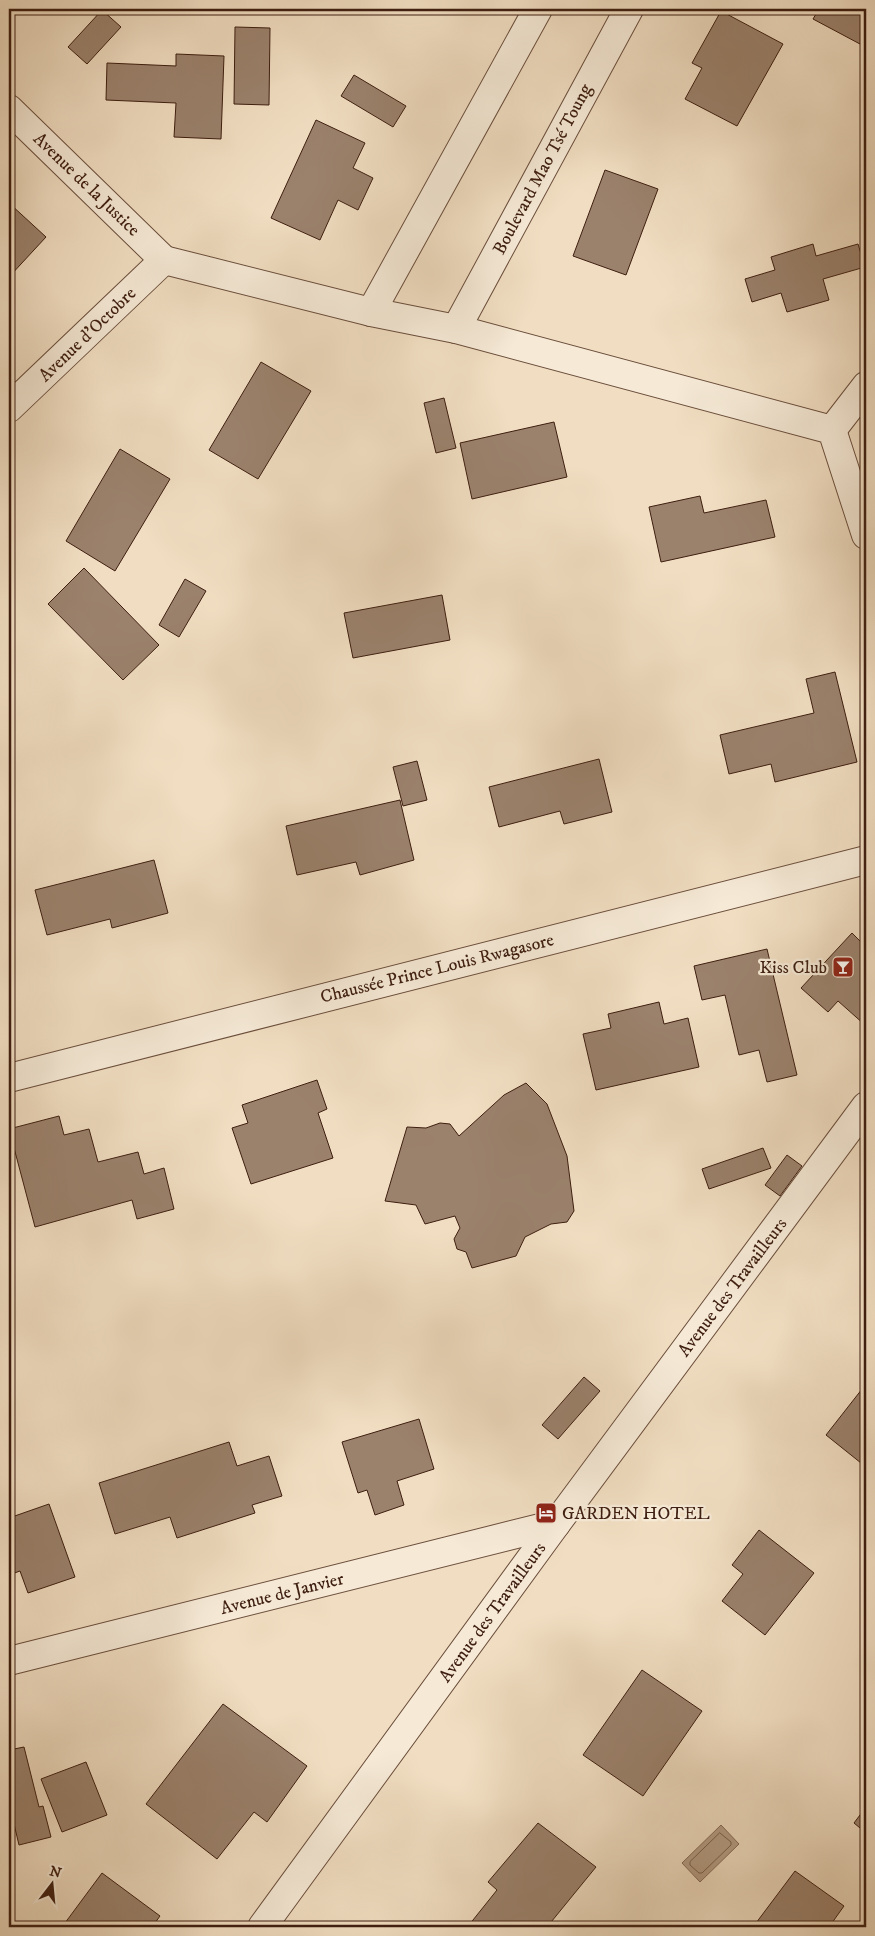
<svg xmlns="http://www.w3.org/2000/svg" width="875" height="1936" font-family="'IM FELL DW Pica',serif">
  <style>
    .water { fill: #b49d85; stroke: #856a56 }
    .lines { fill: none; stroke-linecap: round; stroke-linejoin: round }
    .shore { stroke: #795e4a; stroke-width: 1 }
    .building { fill: #9b826d; stroke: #3e1e10 }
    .minor-casing { stroke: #6b4e3c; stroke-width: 30 }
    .minor { stroke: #f6ead7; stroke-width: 28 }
    .labels { text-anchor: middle; stroke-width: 4.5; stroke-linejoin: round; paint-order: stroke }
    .street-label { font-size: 18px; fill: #3e1e10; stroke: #f6ead7 }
    .poi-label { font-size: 18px; fill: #3e1e10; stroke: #f6ead7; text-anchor: end }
  </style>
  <rect width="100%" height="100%" fill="#f1dec2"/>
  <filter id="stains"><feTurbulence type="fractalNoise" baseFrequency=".004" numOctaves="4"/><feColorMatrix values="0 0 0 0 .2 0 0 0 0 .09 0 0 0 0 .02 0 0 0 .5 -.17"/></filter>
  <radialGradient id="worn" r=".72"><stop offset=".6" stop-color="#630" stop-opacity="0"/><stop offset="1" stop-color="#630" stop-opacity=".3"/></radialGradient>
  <polygon class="water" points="721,1825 739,1844 700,1882 682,1863"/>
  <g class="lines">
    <polygon class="shore" points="720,1833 731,1842 731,1845 702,1873 699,1873 690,1865 690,1862"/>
  </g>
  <g class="building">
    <polygon points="819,9 866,9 866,32 860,44 813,19"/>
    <polygon points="102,10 121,27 87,64 68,47"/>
    <polygon points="721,11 783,44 737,126 685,99 702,68 692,63"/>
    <polygon points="235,27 270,28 269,105 234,104"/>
    <polygon points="176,54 224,56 221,139 174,137 176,103 106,100 107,63 176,66"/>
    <polygon points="354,75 406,106 393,127 341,96"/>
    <polygon points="316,120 365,143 353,168 373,178 358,210 338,200 320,240 271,218"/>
    <polygon points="605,170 658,189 626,275 573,256"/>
    <polygon points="9,203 46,237 9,277"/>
    <polygon points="813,244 816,256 858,244 865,267 823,279 829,300 787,312 781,293 752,302 745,279 775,270 771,257"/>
    <polygon points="261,362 311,391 258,479 209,450"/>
    <polygon points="444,398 456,448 436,453 424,403"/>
    <polygon points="554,422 567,477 472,499 460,443"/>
    <polygon points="120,449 170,479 115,571 66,541"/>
    <polygon points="700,496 704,513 766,500 775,537 661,562 649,507"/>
    <polygon points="84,568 159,645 123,680 48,604"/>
    <polygon points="185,579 206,591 179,637 159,625"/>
    <polygon points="442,595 450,640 353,658 344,613"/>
    <polygon points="835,672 857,762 775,782 771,764 729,774 720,735 814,713 806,679"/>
    <polygon points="599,759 612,812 564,824 560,811 499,827 489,787"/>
    <polygon points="417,761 427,800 403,806 393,767"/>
    <polygon points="400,800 414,860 360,875 356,862 297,875 286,826"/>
    <polygon points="154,860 168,913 112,928 110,919 47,935 35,890"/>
    <polygon points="852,933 866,947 865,1025 838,1001 828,1012 801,988"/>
    <polygon points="767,949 797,1075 767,1082 759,1050 739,1055 725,995 702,1000 694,966"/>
    <polygon points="659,1002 664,1024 688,1018 699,1067 596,1090 583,1034 611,1028 608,1014"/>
    <polygon points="317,1080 327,1109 318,1113 333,1158 251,1184 232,1128 248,1123 242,1105"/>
    <polygon points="526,1083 547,1104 567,1156 574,1211 567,1222 551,1224 525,1237 516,1256 472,1268 466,1252 457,1249 454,1239 460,1228 455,1216 425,1224 416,1205 385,1201 407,1127 426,1128 440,1123 450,1124 459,1136 504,1095"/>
    <polygon points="59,1116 64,1135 89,1129 98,1162 138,1152 144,1174 164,1168 174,1209 137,1219 132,1200 35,1227 9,1129"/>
    <polygon points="763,1148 771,1168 709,1189 702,1169"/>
    <polygon points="787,1155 802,1166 780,1196 765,1185"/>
    <polygon points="584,1377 600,1391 558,1439 542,1425"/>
    <polygon points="866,1384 866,1467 826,1435"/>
    <polygon points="419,1419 434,1469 397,1481 404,1505 375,1515 367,1490 358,1493 342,1442"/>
    <polygon points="229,1442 237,1466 269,1456 282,1496 252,1505 255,1513 177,1538 170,1517 115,1534 99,1483"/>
    <polygon points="49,1504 75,1577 28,1593 20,1571 9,1575 9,1518"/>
    <polygon points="759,1530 814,1573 765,1635 722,1601 743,1574 732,1565"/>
    <polygon points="642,1670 702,1711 643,1796 583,1755"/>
    <polygon points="223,1704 307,1766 267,1822 254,1812 217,1859 146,1804"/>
    <polygon points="24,1747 39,1807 43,1806 51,1837 19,1845 14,1824 9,1825 9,1750"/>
    <polygon points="86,1762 107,1815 62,1832 41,1779"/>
    <polygon points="866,1807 866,1833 854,1823"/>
    <polygon points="538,1823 596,1867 547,1927 470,1927 469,1925 497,1890 488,1882"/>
    <polygon points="795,1871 844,1906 829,1927 753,1927"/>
    <polygon points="102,1873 160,1916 152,1927 62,1927"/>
  </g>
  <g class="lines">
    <g class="minor-casing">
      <g id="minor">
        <polyline points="9,109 164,260"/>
        <polyline points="164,260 371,312 456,329 832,430 866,535"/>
        <polyline points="371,312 538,9"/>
        <polyline points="456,329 629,9"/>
        <polyline points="9,408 164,260"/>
        <polyline points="832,430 866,386"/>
        <polyline points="9,1078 866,860"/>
        <polyline points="9,1661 556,1524"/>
        <polyline points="262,1927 556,1524 866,1106"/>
      </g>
    </g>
    <use href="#minor" class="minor"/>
  </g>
  <defs>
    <g id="bar-square" transform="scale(1.125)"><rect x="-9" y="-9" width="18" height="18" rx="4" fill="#8f2418" stroke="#f6ead7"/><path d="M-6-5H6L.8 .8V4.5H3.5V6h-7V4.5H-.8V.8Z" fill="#fff"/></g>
    <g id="hotel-square" transform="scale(1.125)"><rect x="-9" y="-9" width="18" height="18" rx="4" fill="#8f2418" stroke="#f6ead7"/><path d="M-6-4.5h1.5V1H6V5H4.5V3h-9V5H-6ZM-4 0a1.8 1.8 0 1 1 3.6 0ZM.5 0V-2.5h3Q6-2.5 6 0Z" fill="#fff"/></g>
  </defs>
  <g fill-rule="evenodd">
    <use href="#bar-square" x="843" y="967"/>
    <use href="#hotel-square" x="546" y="1513"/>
  </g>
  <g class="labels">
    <g class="street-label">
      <text transform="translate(542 169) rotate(-62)" y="6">Boulevard Mao Tsé Toung</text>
      <text transform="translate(87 184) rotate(44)" y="6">Avenue de la Justice</text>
      <text transform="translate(87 334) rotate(-44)" y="6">Avenue d'Octobre</text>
      <text transform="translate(437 968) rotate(-14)" y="6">Chaussée Prince Louis Rwagasore</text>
      <text transform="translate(732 1287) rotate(-53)" y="6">Avenue des Travailleurs</text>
      <text transform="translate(282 1593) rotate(-14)" y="6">Avenue de Janvier</text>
      <text transform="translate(492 1612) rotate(-54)" y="6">Avenue des Travailleurs</text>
    </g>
    <g class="poi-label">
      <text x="827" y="973">Kiss Club</text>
      <text x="562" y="1519" text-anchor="start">GARDEN HOTEL</text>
    </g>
  </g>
  <rect width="875" height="1936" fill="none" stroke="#f1dec2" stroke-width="30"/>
  <rect x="10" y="10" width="855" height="1916" fill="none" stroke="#3e1e10" stroke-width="2.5"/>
  <rect x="15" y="15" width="845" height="1906" fill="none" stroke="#3e1e10"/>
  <g transform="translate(52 1884) rotate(16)" stroke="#f6ead7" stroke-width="4" paint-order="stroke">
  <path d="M0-4L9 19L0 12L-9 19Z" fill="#3e1e10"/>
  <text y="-8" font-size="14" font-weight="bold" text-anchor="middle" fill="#3e1e10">N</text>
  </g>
  <rect width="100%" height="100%" filter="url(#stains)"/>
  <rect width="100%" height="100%" fill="url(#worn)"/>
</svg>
